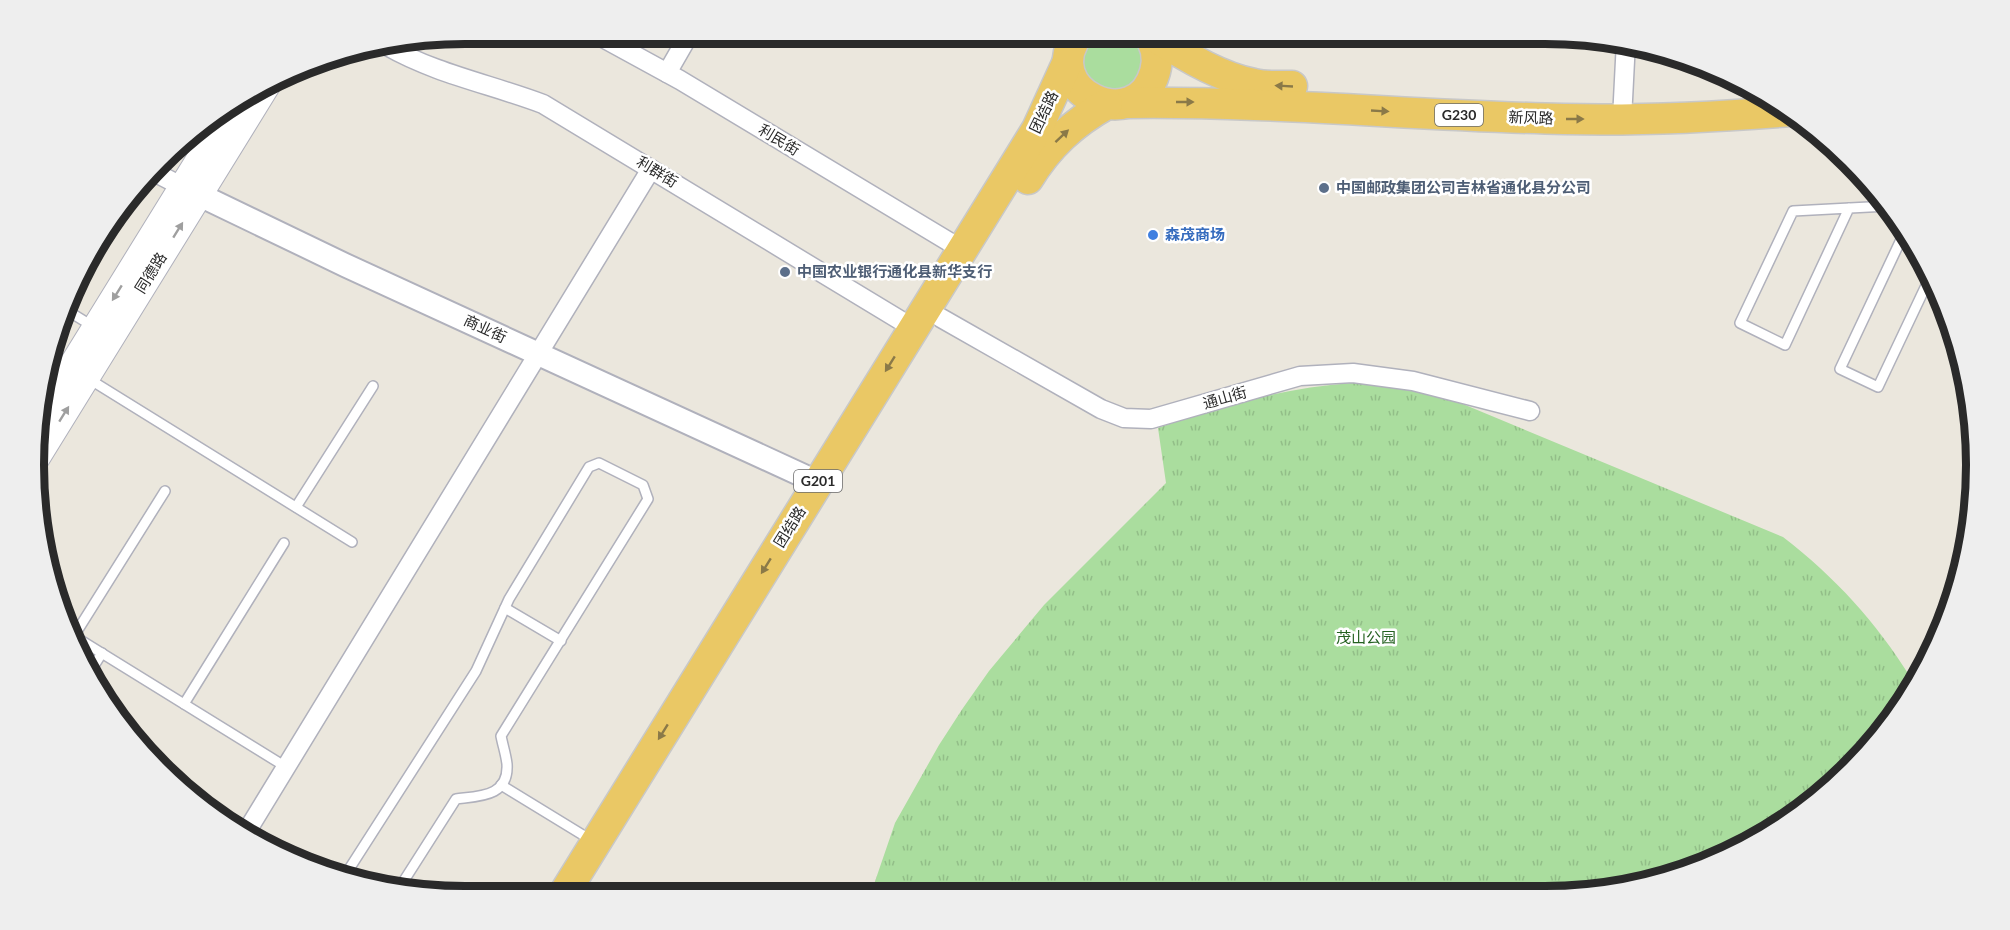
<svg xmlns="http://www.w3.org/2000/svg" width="2010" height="930" font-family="Lato,'Noto Sans SC',sans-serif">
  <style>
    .grass { fill: #aadd9e }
    .park { fill: url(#park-tufts) }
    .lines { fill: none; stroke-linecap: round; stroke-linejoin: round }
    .service-casing { stroke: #b0b1bc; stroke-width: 12 }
    .minor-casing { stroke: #b0b1bc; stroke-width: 21 }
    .tertiary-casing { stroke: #b0b1bc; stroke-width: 26 }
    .secondary-casing { stroke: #b0b1bc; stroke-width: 28 }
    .trunk-casing { stroke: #c8c8c8; stroke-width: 33 }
    .service { stroke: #fff; stroke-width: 9 }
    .minor { stroke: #fff; stroke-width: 18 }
    .tertiary { stroke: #fff; stroke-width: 22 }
    .secondary { stroke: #fff; stroke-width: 26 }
    .trunk { stroke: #eac865; stroke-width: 30 }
    .oneway { fill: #8a7948 }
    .oneway2 { fill: #9f9f9f }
    .service-dot { fill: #5c6f8a; stroke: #fff; stroke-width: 2 }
    .shop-dot { fill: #3f7fe0; stroke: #fff; stroke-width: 2 }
    .labels { text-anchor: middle; stroke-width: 5; stroke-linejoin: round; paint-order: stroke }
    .shield { fill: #fff; stroke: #6a6a6a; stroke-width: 1.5 }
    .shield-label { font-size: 14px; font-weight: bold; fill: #2a2a2a }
    .street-label { font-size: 15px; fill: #2a2a2a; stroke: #fff }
    .service-label { font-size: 15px; font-weight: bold; fill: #4e5e75; stroke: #fff; text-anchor: start }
    .shop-label { font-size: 15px; font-weight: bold; fill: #366cbe; stroke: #fff; text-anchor: start }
    .park-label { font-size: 15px; fill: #246120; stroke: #fff }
    .rim { fill: none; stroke: #2a2a2a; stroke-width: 8 }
  </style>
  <defs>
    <pattern id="park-tufts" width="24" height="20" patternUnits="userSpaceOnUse" patternTransform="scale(1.5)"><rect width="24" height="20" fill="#aadd9e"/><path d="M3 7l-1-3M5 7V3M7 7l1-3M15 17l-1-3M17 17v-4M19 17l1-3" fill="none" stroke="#92be88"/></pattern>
  </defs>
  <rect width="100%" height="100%" fill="#ebe7dd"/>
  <path class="grass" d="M 1098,33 C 1106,33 1119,31 1126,35 C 1146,45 1146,74 1128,86 C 1122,90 1114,90 1106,91 L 1085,78 L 1081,52 L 1092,37 Z"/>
  <path class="park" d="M 1351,383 L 1372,383 L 1434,392 L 1783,537 C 1835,577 1876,622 1911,678 L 1914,683 L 1888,728 L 1808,808 L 1711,864 L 1602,893 L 870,896 L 895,823 L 939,745 L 963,708 L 989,671 L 1044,605 L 1166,483 L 1158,428 C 1220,405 1285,388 1351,383 Z"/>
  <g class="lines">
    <g class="service-casing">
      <g id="service">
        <polyline points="1849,208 1785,345 1740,323 1793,211 1888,206 1889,206"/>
        <polyline points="1906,229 1840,369 1878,387 1931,275"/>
        <polyline points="68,311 94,327"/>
        <polyline points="1951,338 1956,340"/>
        <polyline points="89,379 352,542"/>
        <polyline points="296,507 373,386"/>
        <polyline points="505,608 561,641"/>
        <polyline points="74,636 286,767"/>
        <polyline points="74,636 165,491"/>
        <polyline points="88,675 102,653"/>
        <polyline points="184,704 284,543"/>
        <polyline points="501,785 591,840"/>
        <path d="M 344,877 L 476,671 L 509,599 L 589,467 L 599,463 L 643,485 L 648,499 L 501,736 C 503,746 506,755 507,764 C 509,797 479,796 456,799 L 398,890"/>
      </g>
    </g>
    <g class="minor-casing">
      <g id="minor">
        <polyline points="594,33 680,80 961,249"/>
        <path d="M 387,46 C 436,74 490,84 543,104 L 913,328"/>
        <polyline points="667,73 690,33"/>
        <polyline points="1622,119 1626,41"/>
        <polyline points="154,172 183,187"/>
        <polyline points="941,318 1101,409 1124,418 1151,419 1300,376 1353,373 1413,381 1530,411"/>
        <polyline points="247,831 651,169"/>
      </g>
    </g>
    <g class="tertiary-casing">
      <polyline id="tertiary" points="185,188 347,266 817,482"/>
    </g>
    <g class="secondary-casing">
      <g id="secondary">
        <polyline points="37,422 236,100"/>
        <polyline points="33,464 269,82"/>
      </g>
    </g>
    <g class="trunk-casing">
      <g id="trunk">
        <path d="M 1079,33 C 1035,90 1136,139 1155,72 C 1159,58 1156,44 1147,33"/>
        <path d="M 1150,33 C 1179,53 1219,77 1254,84 C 1266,87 1280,86 1292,86"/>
        <path d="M 1127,103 C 1273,101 1418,116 1564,119 C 1640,121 1716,117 1792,111"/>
        <path d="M 1028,179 C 1048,146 1073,123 1107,104"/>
        <polyline points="562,897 1037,129 1068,61"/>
      </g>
    </g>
    <use href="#service" class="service"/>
    <use href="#minor" class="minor"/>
    <use href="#tertiary" class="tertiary"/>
    <use href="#secondary" class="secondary"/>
    <use href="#trunk" class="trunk"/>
  </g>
  <defs><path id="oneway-solid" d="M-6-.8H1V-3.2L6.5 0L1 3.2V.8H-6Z" transform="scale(1.5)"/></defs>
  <g class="oneway">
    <use href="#oneway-solid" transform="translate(1284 86) rotate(-177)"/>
    <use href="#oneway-solid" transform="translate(1185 102)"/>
    <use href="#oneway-solid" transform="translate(1380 111) rotate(3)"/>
    <use href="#oneway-solid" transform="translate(1575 119)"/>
    <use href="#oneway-solid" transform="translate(1062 136) rotate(-43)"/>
    <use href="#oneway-solid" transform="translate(890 364) rotate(122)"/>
    <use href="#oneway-solid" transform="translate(766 566) rotate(122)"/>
    <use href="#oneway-solid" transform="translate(663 732) rotate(122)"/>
  </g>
  <g class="oneway2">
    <use href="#oneway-solid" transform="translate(178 230) rotate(-58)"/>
    <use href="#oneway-solid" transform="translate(117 293) rotate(122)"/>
    <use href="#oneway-solid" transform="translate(64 414) rotate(-58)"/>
  </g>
  <g class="service-dot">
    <circle cx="1324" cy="188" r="6"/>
    <circle cx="785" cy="272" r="6"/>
  </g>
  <circle class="shop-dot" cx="1153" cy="235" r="6"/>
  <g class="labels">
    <g class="shield">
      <rect x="1435" y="104" width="48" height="22" rx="4.5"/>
      <rect x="794" y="470" width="48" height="22" rx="4.5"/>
    </g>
    <g class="shield-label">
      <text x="1459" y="120">G230</text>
      <text x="818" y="486">G201</text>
    </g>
    <g class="street-label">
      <text transform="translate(1044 112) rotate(-64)" y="5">团结路</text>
      <text transform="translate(1531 118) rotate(2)" y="5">新风路</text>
      <text transform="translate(779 140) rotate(31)" y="5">利民街</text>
      <text transform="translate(657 172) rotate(31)" y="5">利群街</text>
      <text transform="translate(151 273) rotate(-58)" y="5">同德路</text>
      <text transform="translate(485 329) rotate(25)" y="5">商业街</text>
      <text transform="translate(1225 398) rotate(-16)" y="5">通山街</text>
      <text transform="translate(790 527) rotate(-58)" y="5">团结路</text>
    </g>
    <g class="service-label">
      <text x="1336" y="193">中国邮政集团公司吉林省通化县分公司</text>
      <text x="797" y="277">中国农业银行通化县新华支行</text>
    </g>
    <g class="shop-label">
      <text x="1165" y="240">森茂商场</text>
    </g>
    <g class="park-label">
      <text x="1366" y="643">茂山公园</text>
    </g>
  </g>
  <path d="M0 0H2010V930H0ZM465 44H1545A421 421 0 0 1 1966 465V465A421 421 0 0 1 1545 886H465A421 421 0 0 1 44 465V465A421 421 0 0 1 465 44Z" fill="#eee" fill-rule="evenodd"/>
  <path class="rim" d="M465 44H1545A421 421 0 0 1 1966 465V465A421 421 0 0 1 1545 886H465A421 421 0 0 1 44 465V465A421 421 0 0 1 465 44Z"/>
</svg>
